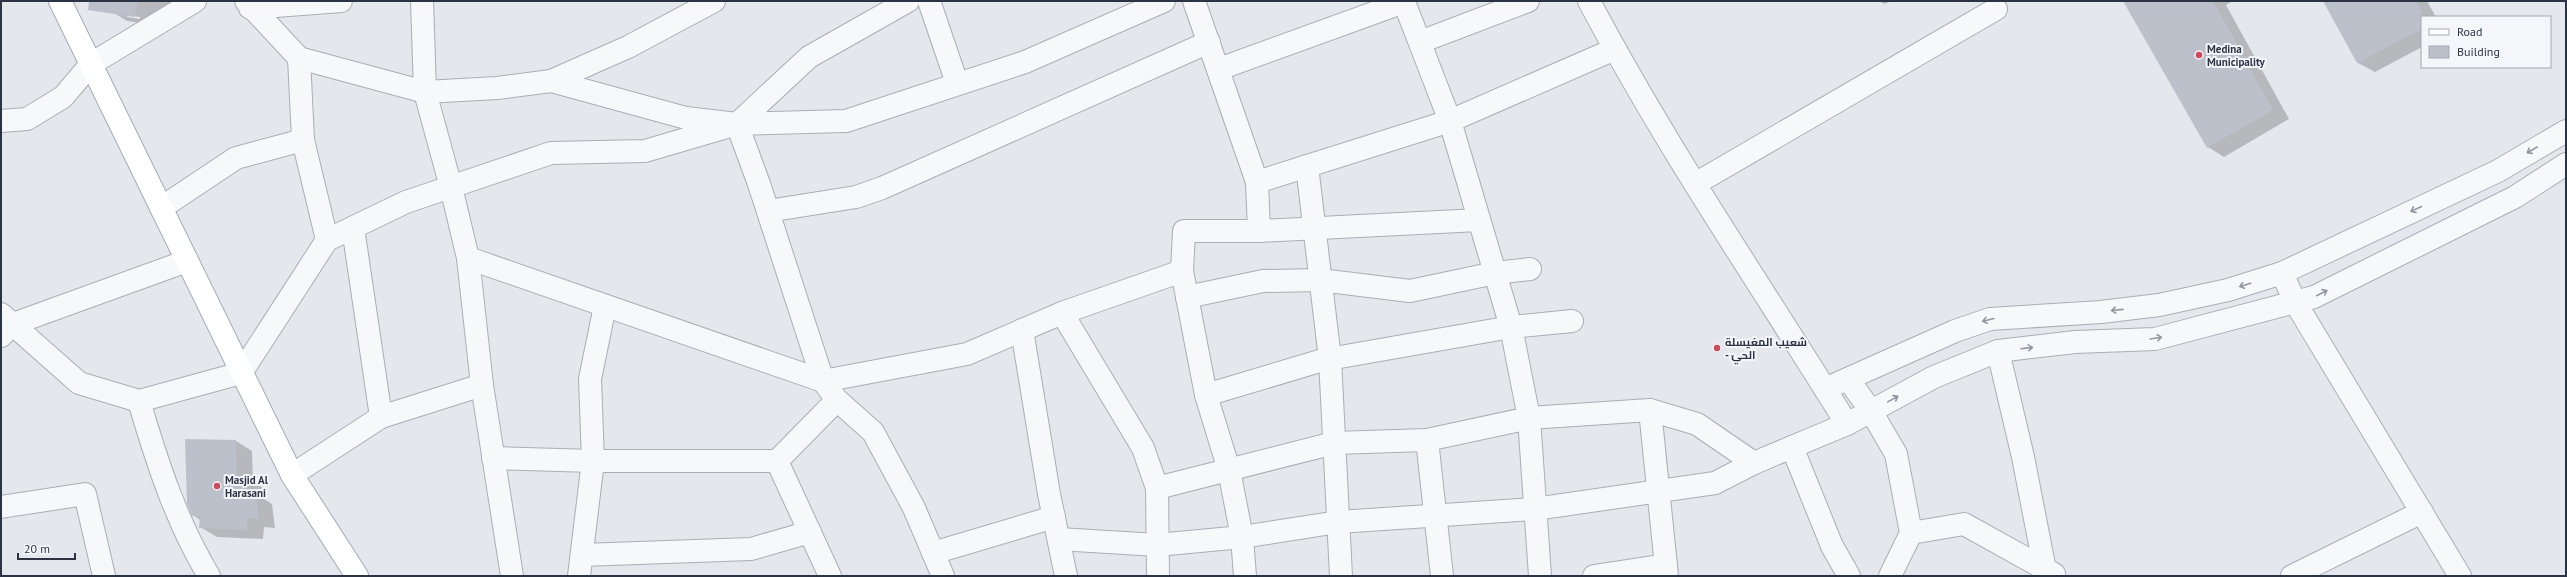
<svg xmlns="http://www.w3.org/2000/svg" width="2567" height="577" font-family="'PT Sans',Cairo,sans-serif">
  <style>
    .shadow { fill: #0003; fill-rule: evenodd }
    .building { fill: #bbc0ca }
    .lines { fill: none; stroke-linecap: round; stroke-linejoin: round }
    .minor-casing { stroke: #a9aeb7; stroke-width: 24 }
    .major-casing { stroke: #a3abb8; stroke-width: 24 }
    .minor { stroke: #f7f8fa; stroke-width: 22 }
    .major { stroke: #fff; stroke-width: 22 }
    .oneway { stroke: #9196a0 }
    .poi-dot { fill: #d1495b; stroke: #f4f6f9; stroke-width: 1.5 }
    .labels { text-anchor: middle; stroke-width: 4; stroke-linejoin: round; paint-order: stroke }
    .poi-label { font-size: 11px; font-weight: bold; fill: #2b3445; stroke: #f4f6f9; text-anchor: start }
  </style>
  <rect width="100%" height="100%" fill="#e4e7ec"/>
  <g class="shadow">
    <path d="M 106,1 L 175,1 L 148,24 L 127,21 L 114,13 ZM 127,15 L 140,17 L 140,19 L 127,17 Z"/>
    <polygon points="1879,1 1891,1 1885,4"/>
    <polygon points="2124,1 2233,1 2226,5 2289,119 2224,157 2208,147"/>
    <polygon points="2324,1 2427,1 2436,17 2422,17 2422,47 2375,72 2358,63"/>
    <polygon points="236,441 252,451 253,482 265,489 264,499 272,504 275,528 264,527 263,539 217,537 200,527 200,520 193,515"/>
  </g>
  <g class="building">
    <polygon points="89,1 138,1 135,17 88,10"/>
    <polygon points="2123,1 2213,1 2273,110 2207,148"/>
    <polygon points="2323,1 2416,1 2422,12 2422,29 2357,63"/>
    <polygon points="185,439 236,440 237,479 248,478 247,492 256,494 259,519 248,518 246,530 199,528 200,516 192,516 187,504"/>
  </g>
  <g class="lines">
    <g class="minor-casing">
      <g id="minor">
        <polyline points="246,1 299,58 425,92 497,88 551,81 628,47 714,1"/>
        <polyline points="422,1 425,92 451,187 468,258 482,385 512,576"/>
        <polyline points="929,1 957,83"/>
        <polyline points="1194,1 1257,182 1259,231"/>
        <path d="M 1589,1 C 1666,147 1760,284 1847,424"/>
        <polyline points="250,8 341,1"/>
        <polyline points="1420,42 1528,1"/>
        <polyline points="299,58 303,140 327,240"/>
        <polyline points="1219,69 1404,2 1450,121 1511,327 1529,418 1540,576"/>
        <polyline points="551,81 686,118 737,124 846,121 1025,62 1164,1"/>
        <polyline points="1,121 27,119 63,97 91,64 195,1"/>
        <polyline points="737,124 759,184 823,381 837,400 873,432 914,508 943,576"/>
        <polyline points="1307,166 1330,359 1341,576"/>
        <polyline points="1257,182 1450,121 1615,49"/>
        <polyline points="1695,184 1996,9"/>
        <polyline points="161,208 236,158 303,140"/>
        <polyline points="768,211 856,197 882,188 1209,42"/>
        <polyline points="353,228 381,417"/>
        <polyline points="468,258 823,381 967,354 1062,313 1182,271"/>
        <polyline points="2282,273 2295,302 2460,576"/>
        <polyline points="1187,297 1263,281 1320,280 1410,291 1495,273 1530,269"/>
        <polyline points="1062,313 1143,448 1157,488 1158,576"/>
        <polyline points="1,314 79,383 139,401 241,373 327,240 406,202 551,153 645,151 737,124 809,57 908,1"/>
        <polyline points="1022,330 1049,494 1066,576"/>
        <polyline points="1,336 13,324 187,261"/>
        <polyline points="1998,351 2023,457 2045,570"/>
        <polyline points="1848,379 1871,411 1896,454 1911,533"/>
        <polyline points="1825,389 1955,331 1990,319 2101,312 2159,305 2228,290 2282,273 2498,171 2566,131"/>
        <polyline points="1206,395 1323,360 1511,327 1572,321"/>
        <path d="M 139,401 C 157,462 176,521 209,576"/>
        <polyline points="1650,410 1667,576"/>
        <polyline points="1427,440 1442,576"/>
        <polyline points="1792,447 1832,546 1849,576"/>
        <polyline points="493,458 593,461 777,461 837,400"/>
        <polyline points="777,461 830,576"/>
        <polyline points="292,475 381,417 482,385"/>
        <polyline points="1157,488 1334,443 1427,440 1529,418 1650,410 1697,424 1754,463"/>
        <polyline points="1,507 85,494 104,576"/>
        <polyline points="1059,539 1157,545 1242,537 1338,522 1535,509 1715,483 1754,463 1847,424 1934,377 1998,351 2075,342 2155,339 2314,297 2515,197 2566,164"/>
        <polyline points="933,553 1054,517"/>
        <polyline points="582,555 751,549 810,532"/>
        <polyline points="579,576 593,461 590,379 605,306"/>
        <polyline points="1245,576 1242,537 1229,470 1206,395 1182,271 1184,231 1259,231 1479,220"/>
        <polyline points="1594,576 1666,565"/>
        <polyline points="1890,576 1911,533 1964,524 2054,574"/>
        <polyline points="2292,576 2422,512"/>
      </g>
    </g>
    <g class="major-casing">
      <polyline id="major" points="60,1 292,475 357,576"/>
    </g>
    <use href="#minor" class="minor"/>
    <use href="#major" class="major"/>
  </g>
  <defs><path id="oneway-shaft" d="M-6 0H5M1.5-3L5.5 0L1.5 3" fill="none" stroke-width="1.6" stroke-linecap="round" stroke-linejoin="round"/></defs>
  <g class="oneway">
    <use href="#oneway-shaft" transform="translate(2532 150) rotate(150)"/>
    <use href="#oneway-shaft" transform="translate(2416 209) rotate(155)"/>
    <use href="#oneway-shaft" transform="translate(2245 285) rotate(163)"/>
    <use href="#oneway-shaft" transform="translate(2322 293) rotate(-27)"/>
    <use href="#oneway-shaft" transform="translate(2117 310) rotate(174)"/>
    <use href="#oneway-shaft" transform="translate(1988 320) rotate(166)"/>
    <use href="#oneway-shaft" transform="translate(2156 338) rotate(-9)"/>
    <use href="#oneway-shaft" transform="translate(2027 348) rotate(-7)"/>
    <use href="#oneway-shaft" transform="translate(1893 399) rotate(-29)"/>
  </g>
  <g class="poi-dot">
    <circle cx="2199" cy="55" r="4"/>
    <circle cx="1717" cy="348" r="4"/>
    <circle cx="217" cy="486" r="4"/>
  </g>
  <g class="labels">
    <g class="poi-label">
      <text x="2207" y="53">Medina<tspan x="2207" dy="13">Municipality</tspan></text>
      <text x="1725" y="346">شعيب المغيسلة<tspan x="1725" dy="13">- الحيّ</tspan></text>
      <text x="225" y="484">Masjid Al<tspan x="225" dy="13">Harasani</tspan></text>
    </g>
  </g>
  <rect width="2567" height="577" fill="none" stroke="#2b3445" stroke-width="4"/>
  <rect x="2421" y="16" width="130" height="52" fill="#f4f6f9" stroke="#a4a8b1"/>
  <rect x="2429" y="29" width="20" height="6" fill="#ffffff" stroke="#a4a8b1"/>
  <text x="2457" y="36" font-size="12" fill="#2b3445">Road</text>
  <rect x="2429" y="46" width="20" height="12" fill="#bbc0ca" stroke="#a4a8b1"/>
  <text x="2457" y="56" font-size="12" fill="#2b3445">Building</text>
  <path d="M18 553v6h57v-6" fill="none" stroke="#2b3445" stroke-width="2"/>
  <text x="24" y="553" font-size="12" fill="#2b3445" stroke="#f4f6f9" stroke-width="3" paint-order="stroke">20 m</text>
</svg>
